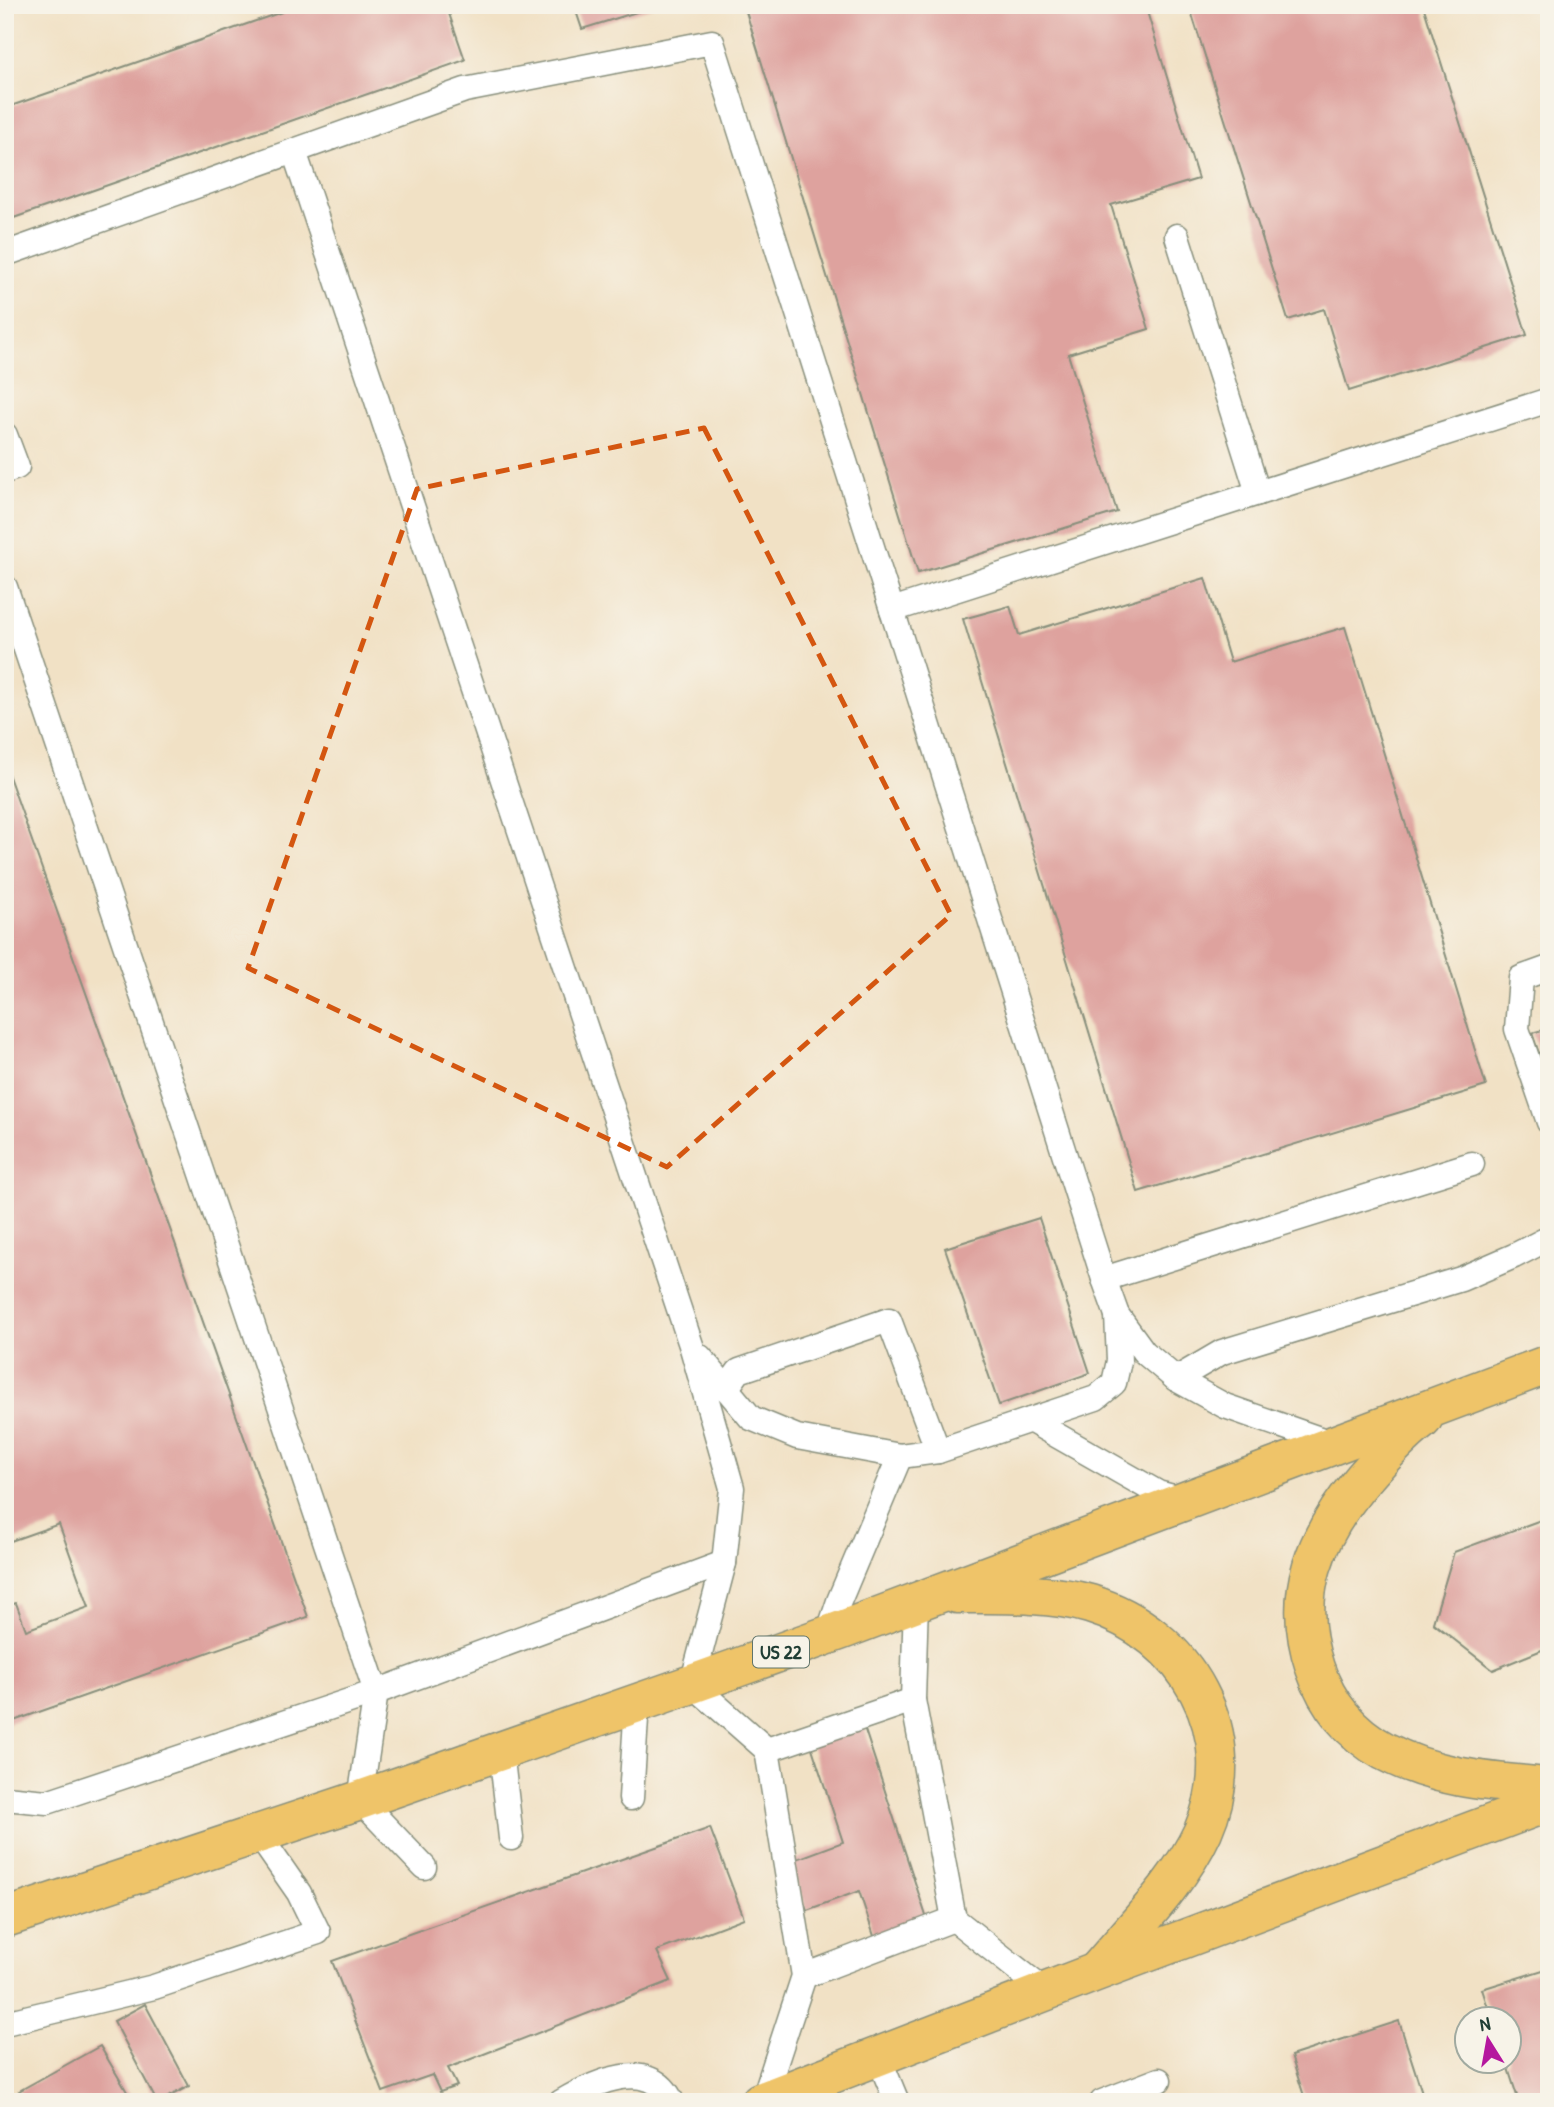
<svg xmlns="http://www.w3.org/2000/svg" width="1554" height="2107" font-family="'Patrick Hand',sans-serif">
  <style>
    .building { fill: #dea29e }
    .lines { fill: none; stroke-linecap: round; stroke-linejoin: round }
    .lane-casing { stroke: #888f7c; stroke-width: 27 }
    .highway-casing { stroke: #888f7c; stroke-width: 41 }
    .lane { stroke: #fff; stroke-width: 24 }
    .highway { stroke: #efc469; stroke-width: 38 }
    .marked { fill: none; stroke: #d45610; stroke-width: 5; stroke-dasharray: 14 9; stroke-linejoin: round }
    .labels { text-anchor: middle; stroke-width: 6; stroke-linejoin: round; paint-order: stroke }
    .shield { fill: #f7f3e8; stroke: #60746a; stroke-width: 2 }
    .shield-label { font-size: 19px; font-weight: bold; fill: #1f3d34 }
  </style>
  <rect width="100%" height="100%" fill="#f7f3e8"/>
  <filter id="ink" filterUnits="userSpaceOnUse"><feTurbulence type="fractalNoise" baseFrequency=".0143" numOctaves="2"/><feDisplacementMap in="SourceGraphic" scale="14" xChannelSelector="R" yChannelSelector="G"/><feConvolveMatrix kernelMatrix="1 2 1 2 8 2 1 2 1" color-interpolation-filters="sRGB"/></filter>
  <filter id="wash" filterUnits="userSpaceOnUse"><feTurbulence type="fractalNoise" baseFrequency=".00686" numOctaves="4" result="noise"/><feDisplacementMap in="SourceGraphic" scale="28" xChannelSelector="R" yChannelSelector="G"/><feGaussianBlur stdDeviation="1.57" result="paint"/><feColorMatrix in="noise" values="0 0 0 0 0 0 0 0 0 0 0 0 0 0 0 0 0 1.4 0 .05"/><feComposite in="paint" operator="in"/></filter>
  <g filter="url(#wash)">
    <rect width="100%" height="100%" fill="#f1e1c5"/>
    <g id="blocks">
      <g class="building">
        <polygon points="302,5 446,5 465,60 5,221 5,108"/>
        <polygon points="574,5 656,5 656,6 582,29"/>
        <polygon points="744,5 1145,5 1198,179 1111,205 1149,329 1068,354 1117,512 918,573"/>
        <polygon points="1189,5 1423,5 1527,335 1349,391 1324,309 1288,320"/>
        <polygon points="1205,578 1230,662 1345,627 1486,1086 1138,1192 963,619 1010,606 1019,635"/>
        <polygon points="6,768 308,1617 5,1724 5,1607 16,1603 26,1630 89,1607 59,1524 5,1543"/>
        <polygon points="1549,1028 1549,1079 1548,1079 1532,1033"/>
        <polygon points="1039,1218 1090,1373 999,1405 945,1248"/>
        <polygon points="1549,1517 1549,1647 1493,1670 1433,1623 1454,1552"/>
        <polygon points="863,1724 928,1922 875,1939 859,1891 807,1910 789,1862 843,1842 810,1742"/>
        <polygon points="710,1828 744,1918 657,1951 671,1981 448,2068 457,2086 440,2092 432,2075 383,2092 332,1961"/>
        <polygon points="1549,1968 1549,2102 1519,2102 1506,2062 1508,2062 1508,2020 1492,2020 1482,1989"/>
        <polygon points="145,2004 189,2086 159,2102 157,2102 114,2021"/>
        <polygon points="1399,2021 1425,2102 1306,2102 1291,2056"/>
        <polygon points="100,2046 133,2102 26,2102 19,2091"/>
      </g>
    </g>
  </g>
  <g filter="url(#ink)">
    <use href="#blocks" fill-opacity="0" stroke="#888f7c" stroke-width="2"/>
    <g class="lines">
      <g class="lane-casing">
        <g id="lane">
          <polyline points="294,151 692,1348 732,1488 724,1563 692,1684 767,1750 804,1976 763,2101"/>
          <polyline points="1177,236 1258,493"/>
          <polyline points="5,254 465,90 712,42 1104,1279 1117,1315 1144,1352 1176,1379 1225,1406 1334,1444"/>
          <polyline points="5,435 17,467 5,471"/>
          <polyline points="5,587 376,1692 47,1802 5,1798"/>
          <polyline points="892,610 1549,400"/>
          <polyline points="1549,968 1521,978 1517,1029 1549,1122"/>
          <polyline points="1104,1279 1472,1164"/>
          <polyline points="700,1357 751,1418 797,1437 900,1456 938,1451 1096,1398 1114,1383 1119,1361 1117,1315"/>
          <polyline points="1176,1379 1222,1352 1461,1279 1514,1256 1549,1238"/>
          <polyline points="726,1389 739,1371 889,1320 938,1451"/>
          <polyline points="1030,1420 1158,1493 1185,1500"/>
          <polyline points="916,1601 913,1700 954,1919 1046,1992"/>
          <polyline points="828,1634 839,1601 900,1456"/>
          <polyline points="767,1750 913,1700"/>
          <polyline points="501,1751 511,1838"/>
          <polyline points="631,1798 637,1703"/>
          <polyline points="424,1867 360,1800 376,1692 724,1563"/>
          <polyline points="804,1976 954,1919"/>
          <polyline points="5,2023 154,1987 318,1932 299,1893 258,1834"/>
          <polyline points="878,2056 897,2102"/>
          <path d="M 561,2102 C 593,2083 651,2055 672,2102"/>
          <polyline points="1102,2102 1159,2080"/>
        </g>
      </g>
      <g class="highway-casing">
        <g id="highway">
          <path d="M 1423,1419 C 1400,1437 1382,1457 1363,1479 C 1315,1536 1290,1594 1315,1668 C 1327,1704 1351,1733 1384,1751 C 1437,1779 1491,1782 1549,1787"/>
          <path d="M 957,1594 C 998,1594 1050,1592 1090,1604 C 1186,1633 1246,1734 1203,1831 C 1180,1882 1133,1928 1097,1971"/>
          <polyline points="5,1918 360,1800 692,1684 842,1630 1549,1364"/>
          <polyline points="760,2102 1096,1972 1549,1802"/>
        </g>
      </g>
      <use href="#lane" class="lane"/>
      <use href="#highway" class="highway"/>
    </g>
  </g>
  <path class="marked" d="M 704,428 L 951,915 L 667,1167 L 248,968 L 417,489 Z"/>
  <g class="labels">
    <rect class="shield" x="753" y="1636.5" width="56" height="31" rx="5"/>
    <g class="shield-label">
      <text x="781" y="1659">US 22</text>
    </g>
  </g>
  <rect width="1554" height="2107" fill="none" stroke="#f7f3e8" stroke-width="28"/>
  <g transform="translate(1488 2040) rotate(349)"><circle r="33" fill="#f7f3e8" stroke="#a1aaa0" stroke-width="2"/>
  <path d="M0-5L12 26L0 18L-12 26Z" fill="#b5179e"/>
  <text y="-10" font-size="19" font-weight="bold" text-anchor="middle" fill="#1f3d34">N</text>
  </g>
</svg>
